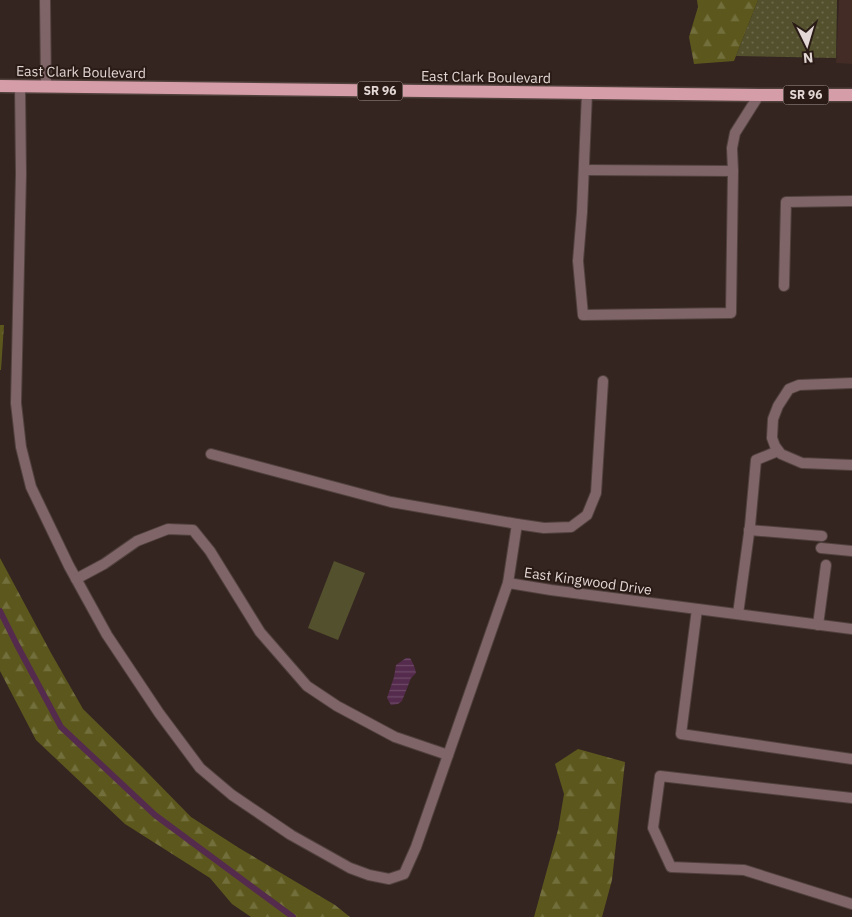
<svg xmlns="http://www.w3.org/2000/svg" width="852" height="917" font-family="'IBM Plex Sans',sans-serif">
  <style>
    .built { fill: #422c25 }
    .grass { fill: url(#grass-dots) }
    .forest { fill: url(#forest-firs) }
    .garden { fill: #53502d }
    .water { fill: url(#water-rules) }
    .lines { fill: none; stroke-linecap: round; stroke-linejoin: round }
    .stream { stroke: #552b4d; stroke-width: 6 }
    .service-casing { stroke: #50413d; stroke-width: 12 }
    .minor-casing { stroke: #50413d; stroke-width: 12 }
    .primary-casing { stroke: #50413d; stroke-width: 15 }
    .service { stroke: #7f6468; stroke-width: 10 }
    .minor { stroke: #7f6468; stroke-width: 10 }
    .primary { stroke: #d59da7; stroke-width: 12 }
    .labels { text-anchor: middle; stroke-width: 4; stroke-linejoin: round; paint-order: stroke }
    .shield { fill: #2a1b16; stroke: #ab9f9b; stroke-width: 1 }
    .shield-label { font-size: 12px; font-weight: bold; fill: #e2d7d4 }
    .street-label { font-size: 14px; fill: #e2d7d4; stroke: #2a1b16 }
  </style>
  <defs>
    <pattern id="grass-dots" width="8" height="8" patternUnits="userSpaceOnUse" patternTransform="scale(1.25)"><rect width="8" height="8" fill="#53502d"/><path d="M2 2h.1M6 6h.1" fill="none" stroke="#6b684b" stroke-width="1.8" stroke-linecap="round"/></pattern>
    <pattern id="forest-firs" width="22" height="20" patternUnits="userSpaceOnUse" patternTransform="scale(1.25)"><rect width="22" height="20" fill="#5c581d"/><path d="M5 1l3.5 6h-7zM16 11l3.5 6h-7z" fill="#736f3d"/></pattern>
    <pattern id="water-rules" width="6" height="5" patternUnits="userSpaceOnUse" patternTransform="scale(1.25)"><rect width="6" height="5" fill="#552b4d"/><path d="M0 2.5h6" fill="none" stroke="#6d4966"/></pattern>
  </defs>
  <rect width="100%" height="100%" fill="#342520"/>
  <polygon class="built" points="839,0 852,0 852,64 836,63"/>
  <polygon class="grass" points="758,0 837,0 836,58 736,56"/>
  <g class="forest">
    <polygon points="697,0 758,0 734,61 694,64 689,37 698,7"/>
    <polygon points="0,325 4,325 1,370 0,370"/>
    <polygon points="0,558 51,653 83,709 142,767 191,817 239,848 335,905 350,917 251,917 232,904 210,878 125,824 36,740 0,671"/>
    <polygon points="578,749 625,762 612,880 602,917 534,917 558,830 564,794 555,764"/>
  </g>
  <polygon class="garden" points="334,561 365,573 338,640 308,628"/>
  <path class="water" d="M 406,658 L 410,658 C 413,663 415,667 416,673 L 411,678 L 402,701 L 398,704 L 391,705 L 387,698 L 394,677 L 396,665 Z"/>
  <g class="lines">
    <polyline class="stream" points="0,611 17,645 61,727 155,815 293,917"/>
    <g class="service-casing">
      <g id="service">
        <polyline points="587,93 582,212 578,261 583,315 731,313 733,171 732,148 735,133 759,95"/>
        <polyline points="584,170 733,171"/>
        <polyline points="784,286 786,202 852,201"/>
        <polyline points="852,383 799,385 789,389 778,406 773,419 772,438 775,446 781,454 802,463 852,465"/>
        <polyline points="749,530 822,536"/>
        <polyline points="821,548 852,551"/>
        <polyline points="697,609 681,734 852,759"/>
        <polyline points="738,614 750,526 756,460 778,451"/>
        <polyline points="818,625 826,565"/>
        <polyline points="852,798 660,776 653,828 671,867 744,870 852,904"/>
      </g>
    </g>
    <g class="minor-casing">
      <g id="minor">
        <polyline points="45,0 46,86"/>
        <polyline points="20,86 21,174 16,403 21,447 31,487 69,566 107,635 159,713 200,768 232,795 291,835 350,868 369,875 389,879 404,874 416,847 508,583 551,590 852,629"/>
        <polyline points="211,454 391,502 517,524"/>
        <polyline points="76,579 104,564 137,541 168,529 193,530 210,551 260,632 307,686 337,706 395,737 448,755"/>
        <polyline points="508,583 517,524 544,528 571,527 587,515 596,493 603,381"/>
      </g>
    </g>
    <g class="primary-casing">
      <polyline id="primary" points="0,86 759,95 852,95"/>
    </g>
    <use href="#service" class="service"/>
    <use href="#minor" class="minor"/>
    <use href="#primary" class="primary"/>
  </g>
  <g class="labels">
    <g class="shield">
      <rect x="357.5" y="81.5" width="45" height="19" rx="4"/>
      <rect x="783.5" y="85.5" width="45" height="19" rx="4"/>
    </g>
    <g class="shield-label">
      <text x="380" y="95">SR 96</text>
      <text x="806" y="99">SR 96</text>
    </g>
    <g class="street-label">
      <text transform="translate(81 72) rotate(1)" y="5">East Clark Boulevard</text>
      <text transform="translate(486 77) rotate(1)" y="5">East Clark Boulevard</text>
      <text transform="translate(588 581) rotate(8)" y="5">East Kingwood Drive</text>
    </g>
  </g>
  <g transform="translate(807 45) rotate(175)" stroke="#2a1b16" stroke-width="4" paint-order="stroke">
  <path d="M0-4L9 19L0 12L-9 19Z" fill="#e2d7d4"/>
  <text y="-8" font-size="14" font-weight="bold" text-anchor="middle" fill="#e2d7d4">N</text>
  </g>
</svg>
